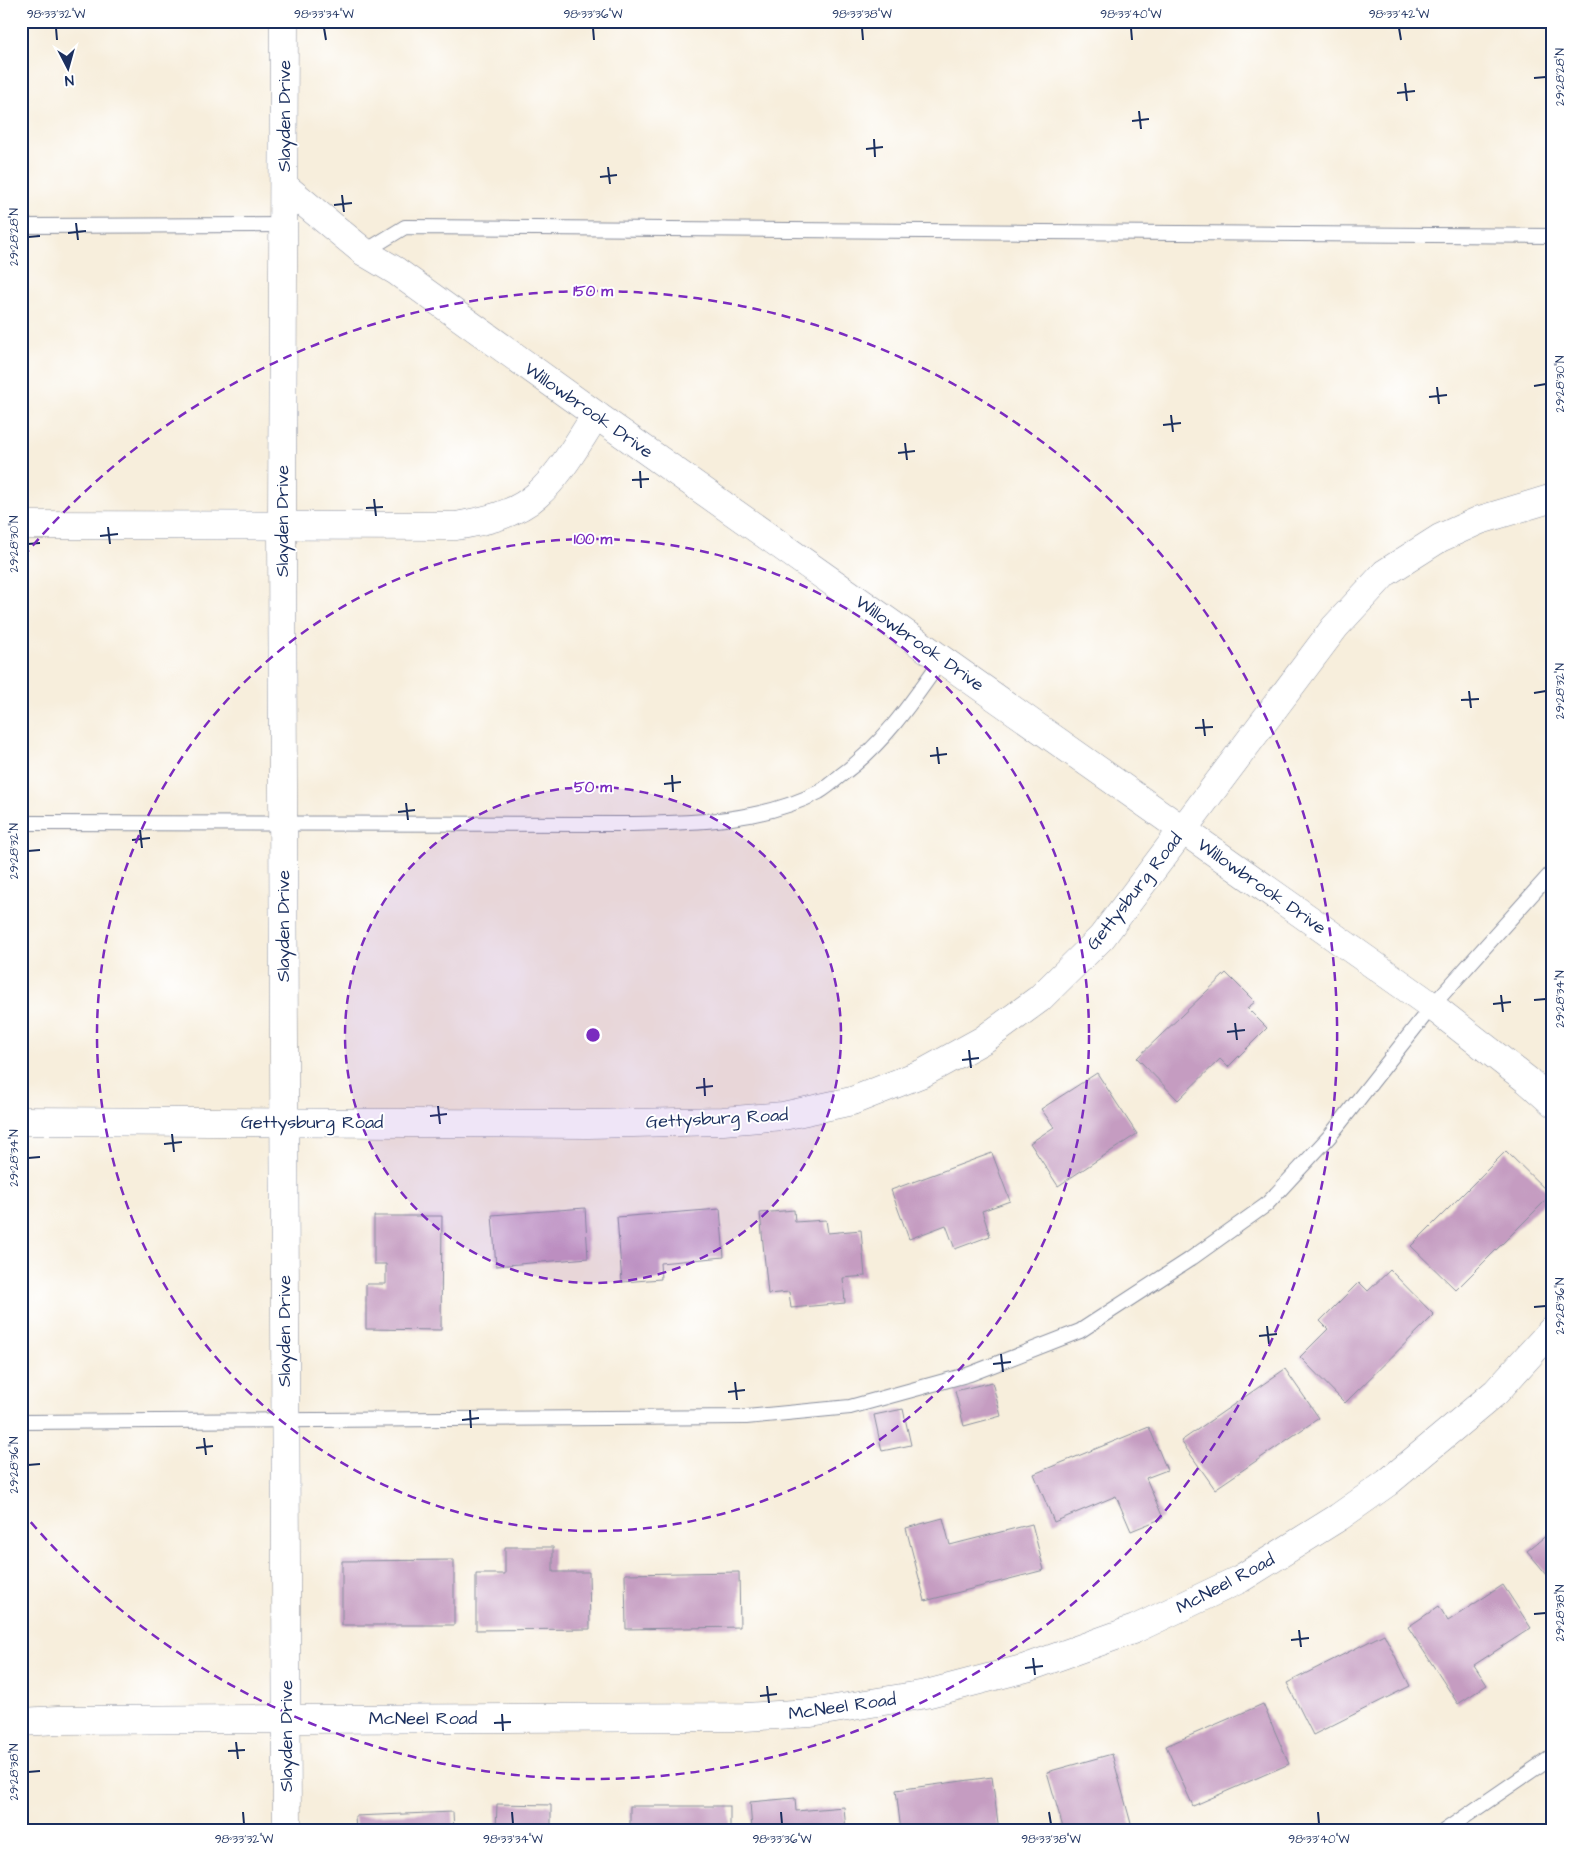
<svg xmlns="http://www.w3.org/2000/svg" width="1574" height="1852" font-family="'Architects Daughter',sans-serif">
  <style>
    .building { fill: #c59cc1 }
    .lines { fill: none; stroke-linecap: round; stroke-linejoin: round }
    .lane-casing { stroke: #898e9d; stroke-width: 16 }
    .street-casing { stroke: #898e9d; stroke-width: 29 }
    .lane { stroke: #fff; stroke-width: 14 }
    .street { stroke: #fff; stroke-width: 28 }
    .ticks { fill: none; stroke: #1b2f5e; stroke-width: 2 }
    .ring { fill: none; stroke: #7b2cbf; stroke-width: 2.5; stroke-dasharray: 9 6 }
    .labels { text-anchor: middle; stroke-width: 4; stroke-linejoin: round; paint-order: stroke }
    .street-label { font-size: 18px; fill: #1b2f5e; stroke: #fff }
    .centre { fill: #7b2cbf; stroke: #fff; stroke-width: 2.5 }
    .ring-label { font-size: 15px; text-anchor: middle; font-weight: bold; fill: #7b2cbf; stroke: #fff; stroke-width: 4; stroke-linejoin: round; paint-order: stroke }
    .neatline { fill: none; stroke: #1b2f5e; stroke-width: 2 }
    .ticks-label { font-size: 12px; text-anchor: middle; fill: #1b2f5e }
  </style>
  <rect width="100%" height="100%" fill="#fff"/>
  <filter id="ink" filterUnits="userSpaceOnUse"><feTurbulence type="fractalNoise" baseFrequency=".02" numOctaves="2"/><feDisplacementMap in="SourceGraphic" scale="10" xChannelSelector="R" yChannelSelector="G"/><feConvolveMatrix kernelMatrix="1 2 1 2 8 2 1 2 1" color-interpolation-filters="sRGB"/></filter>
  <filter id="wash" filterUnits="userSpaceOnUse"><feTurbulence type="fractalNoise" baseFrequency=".0096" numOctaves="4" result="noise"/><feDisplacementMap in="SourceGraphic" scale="20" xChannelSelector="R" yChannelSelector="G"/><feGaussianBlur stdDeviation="1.12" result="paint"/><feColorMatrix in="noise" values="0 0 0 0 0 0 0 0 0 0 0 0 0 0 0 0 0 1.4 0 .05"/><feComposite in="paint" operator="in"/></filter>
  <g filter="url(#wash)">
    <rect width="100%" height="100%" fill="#f7eedc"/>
    <g id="blocks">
      <g class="building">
        <polygon points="1226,973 1255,1002 1247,1008 1267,1028 1228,1067 1220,1059 1178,1100 1137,1058"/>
        <polygon points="1097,1073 1137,1134 1058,1186 1030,1143 1054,1127 1041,1109"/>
        <polygon points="1506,1151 1551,1195 1456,1290 1411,1246"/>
        <polygon points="992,1153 1010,1201 982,1211 990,1236 955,1249 946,1225 909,1239 891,1190"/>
        <polygon points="585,1208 588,1258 496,1266 492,1215"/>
        <polygon points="720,1209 724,1257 660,1263 661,1279 622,1282 617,1217"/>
        <polygon points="794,1210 795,1222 826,1220 828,1233 861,1230 865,1276 843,1278 845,1303 791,1308 789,1292 768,1294 760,1213"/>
        <polygon points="374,1216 442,1216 441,1330 366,1329 366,1284 386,1284 386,1264 374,1264"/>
        <polygon points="1390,1270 1434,1315 1345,1403 1300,1357 1328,1329 1320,1321 1359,1282 1368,1291"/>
        <polygon points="1285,1369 1319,1418 1215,1489 1181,1441"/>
        <polygon points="992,1382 1001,1416 964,1426 955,1391"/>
        <polygon points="903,1409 911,1445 882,1451 874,1415"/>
        <polygon points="1149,1427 1167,1470 1146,1478 1163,1518 1131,1531 1116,1496 1054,1522 1034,1474"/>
        <polygon points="943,1518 950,1545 1032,1524 1044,1570 925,1601 906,1528"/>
        <polygon points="1553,1530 1553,1582 1527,1551"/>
        <polygon points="505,1547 553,1547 553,1572 589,1572 590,1629 476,1630 476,1574 505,1574"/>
        <polygon points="454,1560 454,1625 342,1625 342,1561"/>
        <polygon points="739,1572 740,1627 626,1629 625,1574"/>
        <polygon points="1503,1585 1531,1628 1474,1665 1487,1685 1458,1704 1408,1627 1439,1606 1448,1621"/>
        <polygon points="1384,1634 1410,1686 1313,1735 1287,1683"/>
        <polygon points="1263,1704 1289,1764 1193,1806 1166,1746"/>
        <polygon points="1112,1754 1133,1831 1064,1831 1047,1772"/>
        <polygon points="992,1777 999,1831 901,1831 896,1790"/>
        <polygon points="795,1798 796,1811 844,1807 846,1831 752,1831 750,1802"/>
        <polygon points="497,1804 551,1805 551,1831 496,1831"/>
        <rect x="630" y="1806" width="100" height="25"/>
        <polygon points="453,1812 454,1831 356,1831 355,1816"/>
      </g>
    </g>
  </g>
  <g filter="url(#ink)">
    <use href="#blocks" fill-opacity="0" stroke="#898e9d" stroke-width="1"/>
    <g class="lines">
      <g class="lane-casing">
        <g id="lane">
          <polyline points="21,226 284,225"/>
          <polyline points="364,252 405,227 1553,236"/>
          <path d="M 21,823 L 625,824 C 689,823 759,823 819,792 C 826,788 833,782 840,776 C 883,745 912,702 942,659"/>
          <polyline points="21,1422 746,1417 850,1407 970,1374 1080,1331 1189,1260 1266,1205 1329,1137 1432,1006 1553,871"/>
          <polyline points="1444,1831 1553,1756"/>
        </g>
      </g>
      <g class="street-casing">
        <g id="street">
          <polyline points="284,21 282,526 287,1831"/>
          <polyline points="284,186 364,252 396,271 596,415 1432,1006 1527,1080 1553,1103"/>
          <path d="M 21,525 L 456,526 C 484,521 515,515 537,495 C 561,474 578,442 596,415"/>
          <polyline points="21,1121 588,1124 723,1121 783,1116 852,1101 923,1073 983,1040 1039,999 1102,937 1335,627 1385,573 1440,538 1480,520 1553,498"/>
          <polyline points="21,1722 58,1720 745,1717 811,1713 926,1694 1026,1668 1135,1629 1240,1579 1339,1517 1387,1483 1496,1392 1553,1329"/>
        </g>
      </g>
      <use href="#lane" class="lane"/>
      <use href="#street" class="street"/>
    </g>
  </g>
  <path class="ticks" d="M 56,28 L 57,40M 324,28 L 326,40M 593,28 L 594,40M 862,28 L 863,40M 1131,28 L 1132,40M 1399,28 L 1401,40M 1534,78 L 1546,77M 1405,83 L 1407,101M 1397,93 L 1415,91M 1139,111 L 1141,129M 1132,121 L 1149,119M 874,139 L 875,157M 866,149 L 883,147M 608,167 L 610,184M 600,177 L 617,175M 342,195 L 344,212M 334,205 L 352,203M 76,223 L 78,240M 68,233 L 86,231M 28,237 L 40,236M 1534,386 L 1546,384M 1437,387 L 1439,404M 1429,397 L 1447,395M 1171,415 L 1173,432M 1163,425 L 1181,423M 905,443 L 907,460M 898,453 L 915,451M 640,471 L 641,488M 632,480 L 649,479M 374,499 L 376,516M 366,508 L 383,507M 108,527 L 110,544M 100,536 L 118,534M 28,544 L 40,543M 1469,691 L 1471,708M 1534,693 L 1546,691M 1461,700 L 1479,699M 1203,719 L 1205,736M 1195,728 L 1213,727M 937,747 L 939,764M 930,756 L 947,754M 672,775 L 673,792M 664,784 L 681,782M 406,803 L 408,820M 398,812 L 415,810M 140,830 L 142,848M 132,840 L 150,838M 28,851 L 40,850M 1501,995 L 1503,1012M 1534,1000 L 1546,999M 1493,1004 L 1511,1002M 1235,1023 L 1237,1040M 1227,1032 L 1245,1030M 969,1050 L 971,1068M 962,1060 L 979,1058M 704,1078 L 705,1096M 696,1088 L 713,1086M 438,1106 L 440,1124M 430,1116 L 447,1114M 172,1134 L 174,1152M 164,1144 L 182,1142M 28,1158 L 40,1157M 1534,1307 L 1546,1306M 1267,1326 L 1269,1344M 1259,1336 L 1277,1334M 1001,1354 L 1003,1372M 993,1364 L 1011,1362M 735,1382 L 737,1400M 728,1392 L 745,1390M 470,1410 L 471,1428M 462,1420 L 479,1418M 204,1438 L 206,1455M 196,1448 L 213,1446M 28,1465 L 40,1464M 1534,1614 L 1546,1613M 1299,1630 L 1301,1647M 1291,1640 L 1309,1638M 1033,1658 L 1035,1675M 1025,1668 L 1043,1666M 767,1686 L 769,1703M 760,1696 L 777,1694M 502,1714 L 503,1731M 494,1723 L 511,1722M 236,1742 L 238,1759M 228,1751 L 245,1750M 28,1772 L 40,1771M 243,1812 L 244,1824M 512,1812 L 513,1824M 781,1812 L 782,1824M 1049,1812 L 1051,1824M 1318,1812 L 1319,1824"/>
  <circle cx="593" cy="1035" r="248" fill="#7b2cbf" fill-opacity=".12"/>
  <g class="ring">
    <circle cx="593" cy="1035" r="248"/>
    <circle cx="593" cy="1035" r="496"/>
    <path d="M23 557A744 744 0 1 1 23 1513"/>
  </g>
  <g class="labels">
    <g class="street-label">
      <text transform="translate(284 116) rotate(-90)" y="6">Slayden Drive</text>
      <text transform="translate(589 410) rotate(35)" y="6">Willowbrook Drive</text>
      <text transform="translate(282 521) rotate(-90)" y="6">Slayden Drive</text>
      <text transform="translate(920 643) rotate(35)" y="6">Willowbrook Drive</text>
      <text transform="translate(1262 886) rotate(35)" y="6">Willowbrook Drive</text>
      <text transform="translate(1134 891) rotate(-52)" y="6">Gettysburg Road</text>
      <text transform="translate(283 926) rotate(-90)" y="6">Slayden Drive</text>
      <text transform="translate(717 1118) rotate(-3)" y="6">Gettysburg Road</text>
      <text x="312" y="1128">Gettysburg Road</text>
      <text transform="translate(284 1331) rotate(-90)" y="6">Slayden Drive</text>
      <text transform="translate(1225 1583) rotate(-28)" y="6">McNeel Road</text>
      <text transform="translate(842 1706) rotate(-8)" y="6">McNeel Road</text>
      <text x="423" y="1724">McNeel Road</text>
      <text transform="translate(286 1736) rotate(-90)" y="6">Slayden Drive</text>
    </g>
  </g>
  <circle cx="593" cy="1035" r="8" class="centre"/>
  <g class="ring-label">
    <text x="593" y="296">150 m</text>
    <text x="593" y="544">100 m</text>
    <text x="593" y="792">50 m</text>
  </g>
  <rect width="1574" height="1852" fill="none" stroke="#fff" stroke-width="55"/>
  <g transform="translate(68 68) rotate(174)" stroke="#ffffff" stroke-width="4" paint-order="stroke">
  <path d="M0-4L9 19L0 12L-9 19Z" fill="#1b2f5e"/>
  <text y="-8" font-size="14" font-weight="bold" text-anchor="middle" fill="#1b2f5e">N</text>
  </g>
  <rect x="28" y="28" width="1518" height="1796" class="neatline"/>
  <g class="ticks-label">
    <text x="56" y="18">98°33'32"W</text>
    <text x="324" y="18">98°33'34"W</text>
    <text x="593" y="18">98°33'36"W</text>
    <text x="862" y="18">98°33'38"W</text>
    <text x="1131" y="18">98°33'40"W</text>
    <text x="1399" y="18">98°33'42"W</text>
    <text transform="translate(1560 77) rotate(-90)" y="4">29°28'28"N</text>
    <text transform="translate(14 237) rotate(-90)" y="4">29°28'28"N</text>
    <text transform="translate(1560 384) rotate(-90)" y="4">29°28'30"N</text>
    <text transform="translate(14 544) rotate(-90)" y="4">29°28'30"N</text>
    <text transform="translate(1560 691) rotate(-90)" y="4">29°28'32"N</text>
    <text transform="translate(14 851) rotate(-90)" y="4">29°28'32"N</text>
    <text transform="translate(1560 999) rotate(-90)" y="4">29°28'34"N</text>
    <text transform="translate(14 1158) rotate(-90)" y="4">29°28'34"N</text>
    <text transform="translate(1560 1306) rotate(-90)" y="4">29°28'36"N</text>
    <text transform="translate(14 1465) rotate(-90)" y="4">29°28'36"N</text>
    <text transform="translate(1560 1613) rotate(-90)" y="4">29°28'38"N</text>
    <text transform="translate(14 1772) rotate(-90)" y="4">29°28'38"N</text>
    <text x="244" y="1843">98°33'32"W</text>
    <text x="513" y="1843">98°33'34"W</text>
    <text x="782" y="1843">98°33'36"W</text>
    <text x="1051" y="1843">98°33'38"W</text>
    <text x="1319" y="1843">98°33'40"W</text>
  </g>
</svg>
